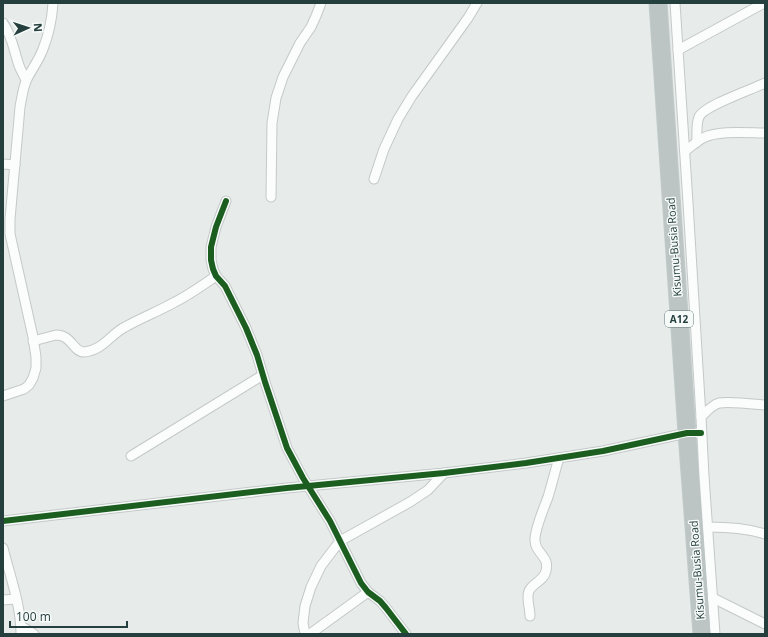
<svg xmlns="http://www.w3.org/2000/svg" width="768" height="637" font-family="'Open Sans',sans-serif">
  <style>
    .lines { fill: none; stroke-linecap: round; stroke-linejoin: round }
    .street-casing { stroke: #c4c9c8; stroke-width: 11 }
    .highway-casing { stroke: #c2caca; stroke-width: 19 }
    .street { stroke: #fbfcfc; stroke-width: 9 }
    .highway { stroke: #bcc4c4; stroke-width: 17 }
    .cycleway-casing { stroke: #f6faf9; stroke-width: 8 }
    .cycleway { stroke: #1b5e20; stroke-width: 6 }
    .labels { text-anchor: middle; stroke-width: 3; stroke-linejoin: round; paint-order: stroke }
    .shield { fill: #f6faf9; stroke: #637776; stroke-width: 1 }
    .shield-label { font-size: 10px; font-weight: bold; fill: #243f3e }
    .street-label { font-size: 11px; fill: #243f3e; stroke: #f6faf9 }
  </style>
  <rect width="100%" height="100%" fill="#e7eceb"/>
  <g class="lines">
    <g class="street-casing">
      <g id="street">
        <polyline points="675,3 688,203 701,417"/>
        <path d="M 3,23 C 13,37 14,53 20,68 C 22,72 24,76 26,80"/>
        <polyline points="678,50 764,3"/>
        <path d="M 697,142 C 697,134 696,124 699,117 C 703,106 753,89 765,83"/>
        <path d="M 685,151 C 691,147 697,141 703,138 C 718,130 748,133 765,133"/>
        <polyline points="3,164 15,165"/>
        <polyline points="374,179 384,149 398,119 412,96 468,18 477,3"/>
        <polyline points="271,197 272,123 276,98 283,77 300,43 311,27 316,16 321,3"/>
        <polyline points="226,201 216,227 211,247 211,260 213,269 216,276 225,286 246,328 257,355 265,382 287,448 303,478 330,521 361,583 368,592 380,601 386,608 406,634"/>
        <path d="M 33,341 L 56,335 C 72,335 73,352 84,352 C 102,351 111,334 125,327 C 141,318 159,311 175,302 C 189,295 203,285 216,276"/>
        <path d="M 3,396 L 24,389 L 29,385 L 33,378 L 36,368 L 36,357 L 33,337 L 10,234 L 10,219 L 20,107 C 22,97 23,87 27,79 C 32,69 39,60 43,49 C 49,34 52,19 53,3"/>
        <polyline points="131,456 263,375"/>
        <polyline points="3,521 287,488 444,473 526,463 603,451 687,433 701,433"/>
        <path d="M 708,527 C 727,527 746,528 765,534"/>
        <path d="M 3,548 C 10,576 21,605 21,634"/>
        <polyline points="713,598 765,624"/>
        <polyline points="3,600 16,599"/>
        <path d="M 530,616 C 530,608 526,598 529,591 C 532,583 544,581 546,571 C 550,555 534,554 535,538 C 536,526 544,508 548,497 C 552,484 555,471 559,458"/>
        <polyline points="21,626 34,634"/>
        <polyline points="305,634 303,623 305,606 311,587 321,566 340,541 410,502 428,490 444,473"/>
        <polyline points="310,634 368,592"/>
        <path d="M 715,634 L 704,476 L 701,417 C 706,412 712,405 719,403 C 729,401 754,404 765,405"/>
      </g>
    </g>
    <g class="highway-casing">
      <polyline id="highway" points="658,3 687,433 702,634"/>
    </g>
    <use href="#street" class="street"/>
    <use href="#highway" class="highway"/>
    <g class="cycleway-casing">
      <g id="cycleway">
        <polyline points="226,201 216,227 211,247 211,260 213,269 216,276 225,286 246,328 257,355 265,382 287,448 303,478 330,521 361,583 368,592 380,601 386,608 406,634"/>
        <polyline points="3,521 287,488 444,473 526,463 603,451 687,433 701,433"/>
      </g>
    </g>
    <use href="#cycleway" class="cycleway"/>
  </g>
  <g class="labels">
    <rect class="shield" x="665" y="311" width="28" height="16" rx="3"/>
    <g class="shield-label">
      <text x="679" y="323">A12</text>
    </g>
    <g class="street-label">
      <text transform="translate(674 247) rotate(-94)" y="4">Kisumu-Busia Road</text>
      <text transform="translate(697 570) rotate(-94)" y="4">Kisumu-Busia Road</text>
    </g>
  </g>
  <rect width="768" height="637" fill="none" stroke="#243f3e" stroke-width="8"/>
  <g transform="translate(28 28) rotate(87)" stroke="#f6faf9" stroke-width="3" paint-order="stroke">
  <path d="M0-3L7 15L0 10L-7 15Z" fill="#243f3e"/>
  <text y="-6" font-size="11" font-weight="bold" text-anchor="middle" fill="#243f3e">N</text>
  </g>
  <path d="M10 621v6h117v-6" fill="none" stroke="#243f3e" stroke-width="2"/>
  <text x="16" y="621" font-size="12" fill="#243f3e" stroke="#f6faf9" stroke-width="3" paint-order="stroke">100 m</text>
</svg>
